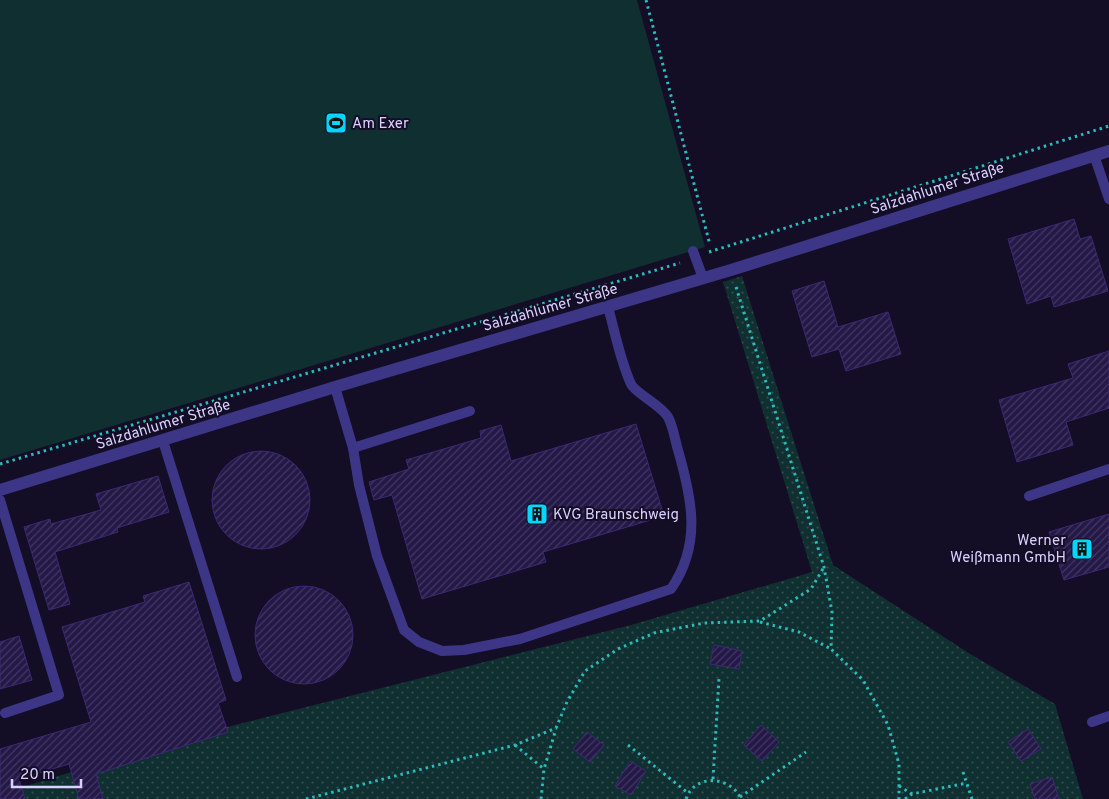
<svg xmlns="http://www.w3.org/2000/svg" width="1109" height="799" font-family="Overpass,sans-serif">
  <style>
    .park { fill: url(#park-dots) }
    .pitch { fill: #102f30 }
    .building { fill: url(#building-hatch); stroke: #3c2974 }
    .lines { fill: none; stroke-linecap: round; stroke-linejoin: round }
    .path { stroke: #28bcbb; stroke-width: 3; stroke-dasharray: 2.5 4; stroke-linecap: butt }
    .service { stroke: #3d3687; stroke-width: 10 }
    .tertiary { stroke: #3d3687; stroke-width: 12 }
    .labels { text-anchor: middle; stroke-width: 4; stroke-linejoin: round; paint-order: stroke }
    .poi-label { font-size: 15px; fill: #d9d2ff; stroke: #130d25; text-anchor: start }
    .street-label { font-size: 15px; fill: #d9d2ff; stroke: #130d25 }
  </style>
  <defs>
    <pattern id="park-dots" width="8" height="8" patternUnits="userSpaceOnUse" patternTransform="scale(1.25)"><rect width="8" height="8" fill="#102f30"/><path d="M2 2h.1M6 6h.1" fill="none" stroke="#324c4f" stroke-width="1.8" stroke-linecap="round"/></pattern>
    <pattern id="building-hatch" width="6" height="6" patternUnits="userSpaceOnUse" patternTransform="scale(1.25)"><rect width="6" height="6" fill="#241847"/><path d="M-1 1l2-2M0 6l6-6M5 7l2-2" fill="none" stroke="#433963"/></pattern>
  </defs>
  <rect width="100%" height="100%" fill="#130d25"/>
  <polygon class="park" points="742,276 833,565 967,652 1055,704 1083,799 0,799 0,794 172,741 631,625 812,572 723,282"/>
  <polygon class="pitch" points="0,0 637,0 705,247 0,460"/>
  <g class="building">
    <polygon points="1074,219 1080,239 1091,236 1108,291 1054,307 1051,296 1027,304 1008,239"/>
    <polygon points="824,281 838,327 888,312 901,354 846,371 839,349 812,357 792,291"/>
    <polygon points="1109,351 1109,408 1066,422 1073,445 1017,462 999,400 1073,378 1068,364"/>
    <polygon points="636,424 664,516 543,552 546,562 422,599 392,495 374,500 369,482 409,469 406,460 481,438 480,431 501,425 511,461"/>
    <circle cx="261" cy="500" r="49"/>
    <polygon points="158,476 169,512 117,528 118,532 55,552 70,604 49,610 24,527 50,519 51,524 101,510 96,494"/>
    <polygon points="1109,514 1109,567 1064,580 1049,532"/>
    <polygon points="189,582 226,700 218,703 228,732 96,774 103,799 79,799 69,764 19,779 25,799 0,799 0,749 91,722 62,627 145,602 143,596"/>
    <circle cx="304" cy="635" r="49"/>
    <polygon points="19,636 32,680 0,689 0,642"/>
    <polygon points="714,645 742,651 739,669 710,664"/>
    <polygon points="761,725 779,742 762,761 744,745"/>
    <polygon points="1028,729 1041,749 1021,761 1008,742"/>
    <polygon points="587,732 604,745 590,762 573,749"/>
    <polygon points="630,761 646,771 631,795 615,786"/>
    <polygon points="1052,777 1059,799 1035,799 1030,784"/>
  </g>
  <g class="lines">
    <g class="path">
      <polyline points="646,0 710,245"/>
      <polyline points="709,252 1109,126"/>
      <polyline points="736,287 824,567 832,612 831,649 863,680 888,725 899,764 899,799"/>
      <polyline points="0,464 680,263"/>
      <polyline points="760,622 799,632 831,649"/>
      <polyline points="515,745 544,769"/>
      <polyline points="628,745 688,793"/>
      <polyline points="963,772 972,799"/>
      <polyline points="713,779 719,678"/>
      <polyline points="899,786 912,794"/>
      <polyline points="740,797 806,752"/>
      <polyline points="306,799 515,745 556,728 567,702 585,671 618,649 654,633 704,623 760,621 811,589 824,567"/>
      <polyline points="541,799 544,769 556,729"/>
      <path d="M 686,799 C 695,773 731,776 741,799"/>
      <polyline points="905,799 912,794 967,783"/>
    </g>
    <g class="service">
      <polyline points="1094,155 1109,199"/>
      <polyline points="693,251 703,278"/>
      <polyline points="335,387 353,448 470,411"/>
      <polyline points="163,441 237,677"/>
      <path d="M 353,448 L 359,485 L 377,556 L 404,630 L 419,642 L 442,651 L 464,650 L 520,639 L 671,589 C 702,544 692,499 678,450 C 675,440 673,426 668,417 C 661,405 635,393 631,384 C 620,360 615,332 608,307"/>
      <polyline points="1029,496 1109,469"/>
      <polyline points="0,500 59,695 5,713"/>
      <polyline points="1092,722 1109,716"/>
    </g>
    <polyline class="tertiary" points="0,490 335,387 731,270 1109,151"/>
  </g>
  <defs>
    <g id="stadium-square" transform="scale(1.125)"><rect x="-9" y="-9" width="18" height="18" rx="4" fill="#00d7fd" stroke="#130d25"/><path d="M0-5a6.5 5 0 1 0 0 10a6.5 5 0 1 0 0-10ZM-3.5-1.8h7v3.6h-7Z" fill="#111"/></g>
    <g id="building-square" transform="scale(1.125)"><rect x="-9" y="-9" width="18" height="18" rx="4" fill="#00d7fd" stroke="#130d25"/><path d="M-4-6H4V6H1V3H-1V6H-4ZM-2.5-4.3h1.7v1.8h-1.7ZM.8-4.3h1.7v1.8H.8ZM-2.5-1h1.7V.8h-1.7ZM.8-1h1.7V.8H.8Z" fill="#111"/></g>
  </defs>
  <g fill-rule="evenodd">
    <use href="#stadium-square" x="336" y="123"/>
    <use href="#building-square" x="537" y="514"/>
    <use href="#building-square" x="1082" y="549"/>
  </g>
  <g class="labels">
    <g class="poi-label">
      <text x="352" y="128">Am Exer</text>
      <text x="553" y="519">KVG Braunschweig</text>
      <text x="1066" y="545" text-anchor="end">Werner<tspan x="1066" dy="17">Weißmann GmbH</tspan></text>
    </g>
    <g class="street-label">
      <text transform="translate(937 188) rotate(-18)" y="5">Salzdahlumer Straße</text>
      <text transform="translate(550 307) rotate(-16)" y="5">Salzdahlumer Straße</text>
      <text transform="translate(163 424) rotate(-17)" y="5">Salzdahlumer Straße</text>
    </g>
  </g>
  <path d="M12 779v8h69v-8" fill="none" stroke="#d9d2ff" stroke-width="2.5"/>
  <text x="20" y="779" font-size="15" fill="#d9d2ff" stroke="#130d25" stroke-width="4" paint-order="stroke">20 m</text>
</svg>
